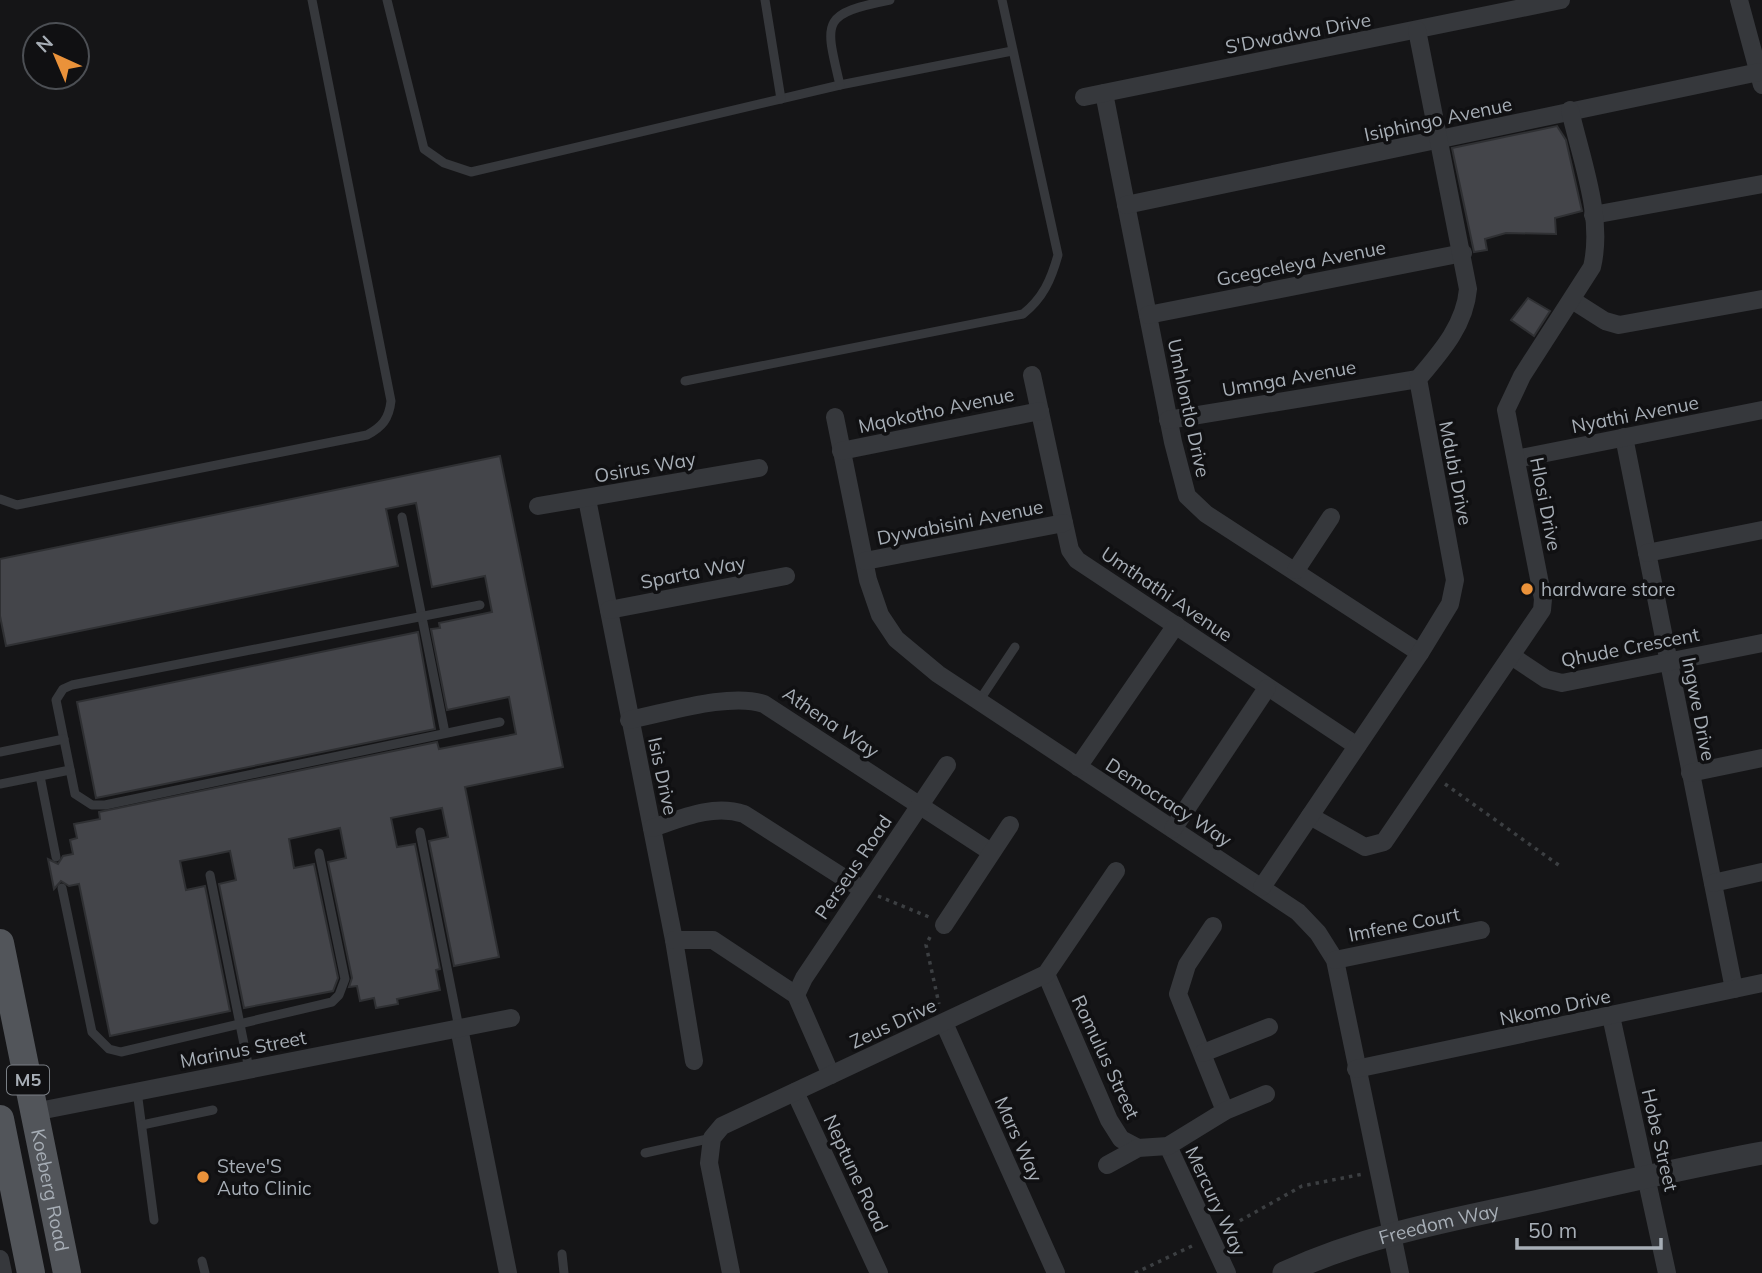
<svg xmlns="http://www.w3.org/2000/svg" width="1762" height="1273" font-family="Mulish,sans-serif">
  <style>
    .building { fill: #44454a; stroke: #2f3033; stroke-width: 2 }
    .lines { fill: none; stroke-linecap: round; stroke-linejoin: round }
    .path { stroke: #3c3f42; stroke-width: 3.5; stroke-dasharray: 3.5 5; stroke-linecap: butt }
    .service { stroke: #36383c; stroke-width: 9 }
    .minor { stroke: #36383c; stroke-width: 18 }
    .tertiary { stroke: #36383c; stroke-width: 23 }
    .primary { stroke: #52555a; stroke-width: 28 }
    .poi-dot { fill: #ea923a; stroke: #101012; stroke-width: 2.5 }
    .labels { text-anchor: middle; stroke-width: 7; stroke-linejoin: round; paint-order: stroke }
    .shield { fill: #101012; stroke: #7a7f85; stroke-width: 2 }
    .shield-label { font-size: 18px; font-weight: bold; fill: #a7aeb6 }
    .street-label { font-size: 19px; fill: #a7aeb6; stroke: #101012 }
    .poi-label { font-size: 19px; fill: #a7aeb6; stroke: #101012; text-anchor: start }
  </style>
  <rect width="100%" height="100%" fill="#151517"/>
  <g class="building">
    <polygon points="1557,126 1566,140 1582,211 1555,218 1556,234 1506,233 1485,239 1487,250 1474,252 1452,148"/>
    <polygon points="1528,298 1550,311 1534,336 1511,320"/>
    <polygon points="500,456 563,767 465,787 499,957 454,966 429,841 448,837 442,808 391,818 397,847 415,844 440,969 436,970 440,990 397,999 398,1004 376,1008 374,998 360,1001 357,986 349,987 352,978 328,862 346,858 340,828 289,839 294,868 314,864 338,978 333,991 244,1008 219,884 236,880 230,851 206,856 180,861 186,890 205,886 230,1011 110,1036 79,884 69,886 61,881 54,889 48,859 58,864 63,856 73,854 70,840 77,838 74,824 100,819 99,812 437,742 439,749 516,734 509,697 447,710 431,629 440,628 439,623 492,612 485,576 432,587 416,503 386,509 398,566 6,646 0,616 0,559"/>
    <polygon points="418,632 435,729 96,798 77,702"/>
  </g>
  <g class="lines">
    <g class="path">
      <polyline points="1445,784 1560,866"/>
      <polyline points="878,896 929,917"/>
      <polyline points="930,937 926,945 939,1004"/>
      <polyline points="1225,1229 1302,1186 1363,1174"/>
      <polyline points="1135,1273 1194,1245"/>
    </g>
    <g class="service">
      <polyline points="387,0 424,149 444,163 471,172 840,85 1012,51"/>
      <polyline points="765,0 781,99"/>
      <path d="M 840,85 C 825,21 820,14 890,0"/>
      <path d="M 685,381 L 1023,314 C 1043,298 1051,280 1058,255 L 1002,0"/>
      <path d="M 0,499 L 17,505 L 367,435 C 382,427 389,419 391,401 L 312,0"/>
      <polyline points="402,517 445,733"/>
      <polyline points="480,605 72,685 63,689 56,700 75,794 92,805 105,805 500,722"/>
      <polyline points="979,701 1015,647"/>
      <polyline points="0,752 64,739"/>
      <polyline points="40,776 56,857"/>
      <polyline points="0,784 70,770"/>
      <polyline points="420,832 459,1028"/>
      <polyline points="210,875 249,1069"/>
      <polyline points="62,888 92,1032 109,1049 121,1052 332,1002 339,995 345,979 319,853"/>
      <polyline points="137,1091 154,1220"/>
      <polyline points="142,1125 213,1110"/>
      <polyline points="645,1153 712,1138"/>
      <polyline points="562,1254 564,1273"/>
      <polyline points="202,1261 205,1273"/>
    </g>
    <g class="minor">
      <polyline points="1739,0 1762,85"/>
      <polyline points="1104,93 1173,442 1187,496 1206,514 1420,653"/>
      <polyline points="1084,97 1561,0"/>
      <polyline points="1126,205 1759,72"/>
      <polyline points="1593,215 1762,184"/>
      <polyline points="1572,300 1605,321 1619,325 1762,299"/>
      <polyline points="1148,315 1463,253"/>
      <polyline points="1032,375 1064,523 1070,550 1077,560 1357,746"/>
      <polyline points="835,417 868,580 880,615 896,639 938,674 1298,912 1318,933 1335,960 1400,1273"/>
      <polyline points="1168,420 1418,379"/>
      <polyline points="1624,437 1734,989"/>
      <polyline points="841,451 1040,411"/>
      <polyline points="1516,459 1762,410"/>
      <polyline points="587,499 674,940 694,1061"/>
      <polyline points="538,506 759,468"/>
      <polyline points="1647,553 1762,530"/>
      <polyline points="865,561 1064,523"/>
      <polyline points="1296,570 1331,517"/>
      <polyline points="609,610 786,576"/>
      <polyline points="1513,657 1546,679 1562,683 1762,643"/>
      <path d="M 629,720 C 666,713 730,692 764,704 L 991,852"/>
      <polyline points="1078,767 1176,625"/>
      <polyline points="1690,773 1762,758"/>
      <path d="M 1310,816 L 1365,847 L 1384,842 L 1542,610 L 1543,599 L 1506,410 L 1522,376 L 1592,267 C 1604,217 1581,159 1570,110"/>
      <path d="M 652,828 C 682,818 713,804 744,814 L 863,890"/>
      <polyline points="1173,829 1267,688"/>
      <polyline points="1713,883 1762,872"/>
      <path d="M 1262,887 L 1420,653 L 1450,604 L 1455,580 L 1418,379 C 1441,352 1465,325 1468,289 L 1417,30"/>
      <polyline points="944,925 1010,825"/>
      <polyline points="1213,926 1187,965 1178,994 1225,1111"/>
      <polyline points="674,940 713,940 796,995 831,1075"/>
      <polyline points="1335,960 1481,930"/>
      <polyline points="1046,974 1109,1120 1121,1139 1138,1148"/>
      <polyline points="796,995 804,978 947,765"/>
      <polyline points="1611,1016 1667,1273"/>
      <polyline points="944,1023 1056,1273"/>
      <polyline points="459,1028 508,1273"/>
      <polyline points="1203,1053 1269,1027"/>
      <polyline points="1356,1069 1762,983"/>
      <polyline points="795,1092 879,1273"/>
      <polyline points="34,1112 511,1018"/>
      <polyline points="1168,1146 1227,1273"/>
      <polyline points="1107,1165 1138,1148 1168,1146 1225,1111 1266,1094"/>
      <polyline points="0,1259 3,1273"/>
      <polyline points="731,1273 709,1163 712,1138 722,1126 1046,974 1116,871"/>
    </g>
    <path class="tertiary" id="s1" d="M 1284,1273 C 1367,1235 1450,1220 1539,1201 C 1613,1184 1687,1167 1762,1153"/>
    <g class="primary">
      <path id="s2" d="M 0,943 L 67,1273"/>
      <polyline points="0,1119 31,1273"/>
    </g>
  </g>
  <g class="poi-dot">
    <circle cx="1527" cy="589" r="7"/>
    <circle cx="203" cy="1177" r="7"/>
  </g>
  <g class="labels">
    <rect class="shield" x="7" y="1065.5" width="42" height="29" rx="5"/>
    <g class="shield-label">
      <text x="28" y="1086">M5</text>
    </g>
    <g class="street-label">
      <text transform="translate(1298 33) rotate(-11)" y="7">S'Dwadwa Drive</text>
      <text transform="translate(1438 119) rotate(-12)" y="7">Isiphingo Avenue</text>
      <text transform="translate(1301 263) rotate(-11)" y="7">Gcegceleya Avenue</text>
      <text transform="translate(1289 378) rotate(-10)" y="7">Umnga Avenue</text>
      <text transform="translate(1189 408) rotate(78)" y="7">Umhlontlo Drive</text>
      <text transform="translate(936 410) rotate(-12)" y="7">Mqokotho Avenue</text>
      <text transform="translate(1635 414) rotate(-11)" y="7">Nyathi Avenue</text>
      <text transform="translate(645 467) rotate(-10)" y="7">Osirus Way</text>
      <text transform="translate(1456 473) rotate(79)" y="7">Mdubi Drive</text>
      <text transform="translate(1546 504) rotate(79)" y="7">Hlosi Drive</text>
      <text transform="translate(960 522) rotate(-11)" y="7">Dywabisini Avenue</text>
      <text transform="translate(693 572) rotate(-11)" y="7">Sparta Way</text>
      <text transform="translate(1167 594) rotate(34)" y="7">Umthathi Avenue</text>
      <text transform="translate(1630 647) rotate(-11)" y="7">Qhude Crescent</text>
      <text transform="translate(1699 709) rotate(79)" y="7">Ingwe Drive</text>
      <text transform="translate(831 722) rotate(34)" y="7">Athena Way</text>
      <text transform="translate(663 776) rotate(78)" y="7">Isis Drive</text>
      <text transform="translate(1169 802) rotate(33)" y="7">Democracy Way</text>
      <text transform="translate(853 867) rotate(-56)" y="7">Perseus Road</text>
      <text transform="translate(1404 924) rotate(-11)" y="7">Imfene Court</text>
      <text transform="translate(1555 1007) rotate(-12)" y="7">Nkomo Drive</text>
      <text transform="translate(893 1023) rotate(-25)" y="7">Zeus Drive</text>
      <text transform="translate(243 1049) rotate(-11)" y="7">Marinus Street</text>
      <text transform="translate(1106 1057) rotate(65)" y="7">Romulus Street</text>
      <text transform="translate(1019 1139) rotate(66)" y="7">Mars Way</text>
      <text transform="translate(1660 1140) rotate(77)" y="7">Hobe Street</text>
      <text transform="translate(856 1173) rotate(65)" y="7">Neptune Road</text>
      <text dy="7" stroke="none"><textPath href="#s2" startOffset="252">Koeberg Road</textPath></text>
      <text transform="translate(1216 1201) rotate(65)" y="7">Mercury Way</text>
      <text dy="7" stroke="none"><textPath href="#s1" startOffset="163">Freedom Way</textPath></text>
    </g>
    <g class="poi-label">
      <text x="1541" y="596">hardware store</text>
      <text x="217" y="1173">Steve'S<tspan x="217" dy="22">Auto Clinic</tspan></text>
    </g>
  </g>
  <g transform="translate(56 56) rotate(316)"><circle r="33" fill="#101012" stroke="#4c4f54" stroke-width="2"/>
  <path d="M0-5L12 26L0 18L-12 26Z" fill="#ea923a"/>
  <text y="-10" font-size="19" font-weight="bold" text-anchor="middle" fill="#a7aeb6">N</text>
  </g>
  <path d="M1517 1238v10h144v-10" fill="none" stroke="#a7aeb6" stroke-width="3.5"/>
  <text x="1528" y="1238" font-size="21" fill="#a7aeb6" stroke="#101012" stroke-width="5" paint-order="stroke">50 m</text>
</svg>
